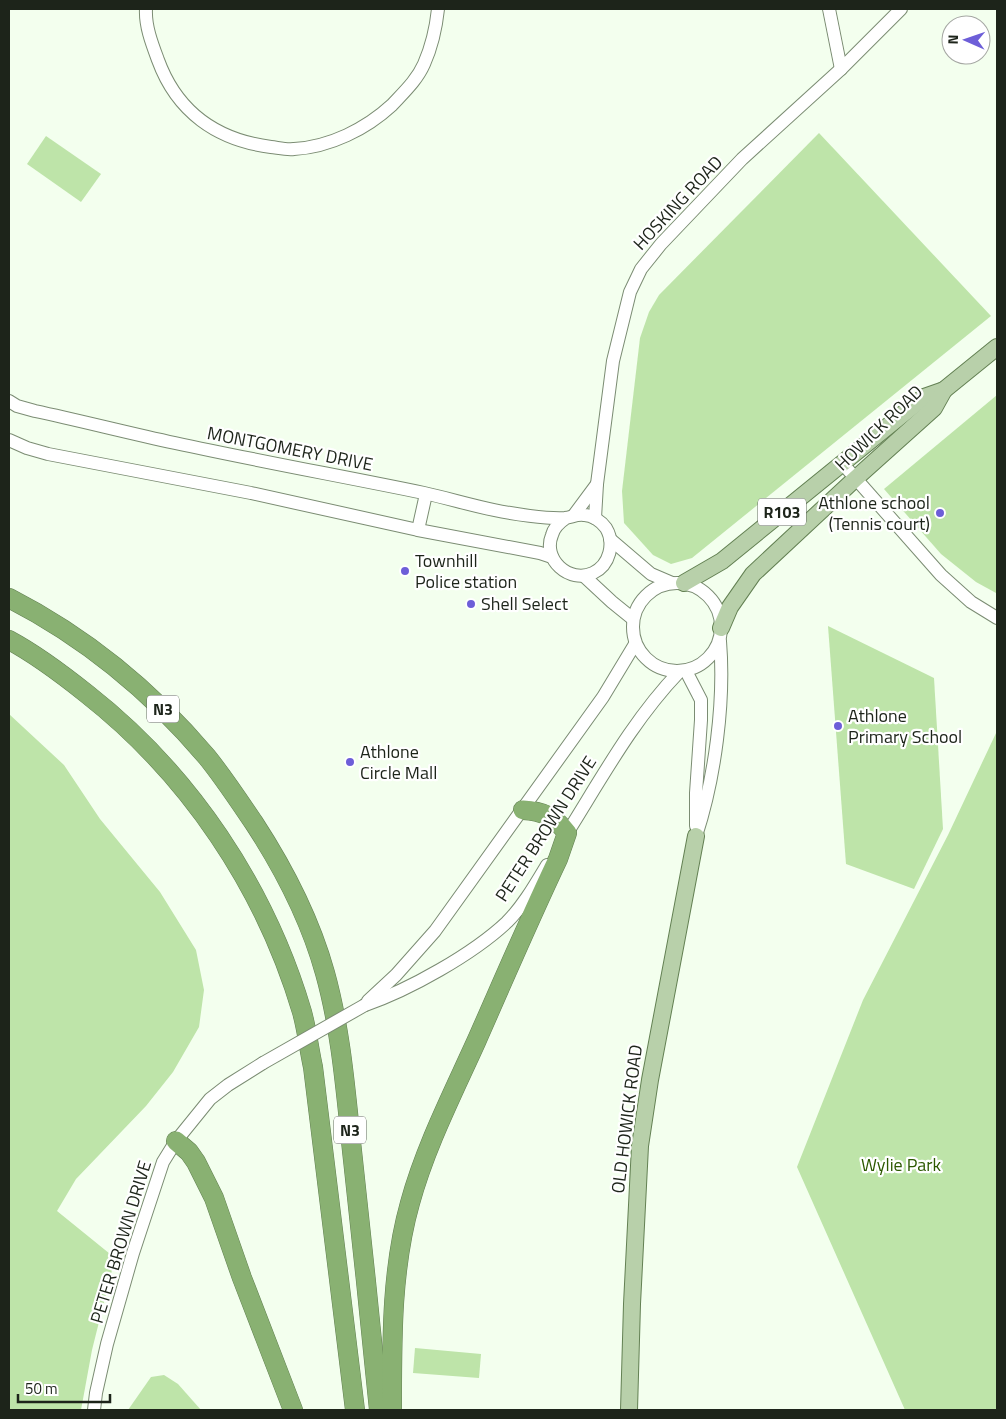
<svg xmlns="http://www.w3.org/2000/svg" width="1006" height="1419" font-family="'Titillium Web',sans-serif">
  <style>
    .green { fill: #bee4a9 }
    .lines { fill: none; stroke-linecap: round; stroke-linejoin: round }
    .minor-casing { stroke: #7b8c73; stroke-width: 14 }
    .major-casing { stroke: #638053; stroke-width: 18 }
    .highway-casing { stroke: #638053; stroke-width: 20 }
    .minor { stroke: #fff; stroke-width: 12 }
    .major { stroke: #b8d0aa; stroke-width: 16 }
    .highway { stroke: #89b172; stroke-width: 19 }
    .minor-bridge-casing { stroke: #7b8c73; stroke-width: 14; stroke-linecap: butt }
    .minor-bridge { stroke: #fff; stroke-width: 12 }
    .poi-dot { fill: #6d5ed8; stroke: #fff; stroke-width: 2 }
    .labels { text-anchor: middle; stroke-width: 4.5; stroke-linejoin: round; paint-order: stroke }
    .shield { fill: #fff; stroke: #61665f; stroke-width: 1 }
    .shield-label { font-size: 16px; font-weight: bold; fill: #1d241a }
    .street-label { font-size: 18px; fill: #1d241a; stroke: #fff }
    .poi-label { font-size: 18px; fill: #1d241a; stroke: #fff; text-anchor: start }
    .park-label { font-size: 18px; fill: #2c5900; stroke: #fff }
  </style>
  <rect width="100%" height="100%" fill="#f3ffee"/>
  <g class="green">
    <polygon points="819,133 991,316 692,558 671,564 653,555 624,523 622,491 640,338 649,312 659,295"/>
    <polygon points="46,136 101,174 81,202 27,164"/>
    <polygon points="997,395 997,591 996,593 976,582 941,554 884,489"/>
    <polygon points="828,626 934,678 943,829 914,889 846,864"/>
    <polygon points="9,714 64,765 100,819 160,892 196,950 204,990 199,1027 173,1072 146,1106 76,1179 57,1211 115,1258 92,1350 81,1410 9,1410"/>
    <polygon points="997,731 997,1410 905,1410 797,1167 863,1000 948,835"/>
    <polygon points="415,1348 481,1354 479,1378 413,1373"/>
    <polygon points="164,1375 178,1384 201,1410 128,1410 151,1377"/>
  </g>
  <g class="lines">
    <g class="minor-casing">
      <g id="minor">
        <path d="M 146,9 C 145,26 152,44 158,60 C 177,112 217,140 271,147 C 279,148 287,150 294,149 C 330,147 366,129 392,105 C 404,92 417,80 424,64 C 432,46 436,28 438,9"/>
        <polyline points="829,9 841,69"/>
        <path d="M 9,401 L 17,406 L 35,411 C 82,421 128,433 175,443 C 258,461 341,476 424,493 C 447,498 470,505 494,510 C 513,514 546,519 565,518 C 572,517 577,514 584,515 C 592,515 601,521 606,528 C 615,543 610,565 593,573 C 569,584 542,559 552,535 C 554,527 560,522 566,518"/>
        <polyline points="9,440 27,448 48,454 251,493 418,530 540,553 552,557"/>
        <polyline points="842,463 941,575 971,602 997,618"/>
        <polyline points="574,515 597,484"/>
        <polyline points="595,518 597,484 613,361 630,292 641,269 661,244 742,159 841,69 901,9"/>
        <polyline points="418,530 426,494"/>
        <polyline points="610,539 651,574 672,583"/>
        <polyline points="584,576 612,602 633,619"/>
        <circle cx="677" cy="627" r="44"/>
        <polyline points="686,671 701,700 701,720 696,793 696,826"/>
        <path d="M 696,836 C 715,778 725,702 720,641"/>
        <path d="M 564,838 C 600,781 632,721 679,672"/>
        <polyline points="368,1001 396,975 435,931 603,697 635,644"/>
        <path d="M 365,1005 C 409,990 473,954 507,922 C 523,906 535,885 547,865"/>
        <polyline points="94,1410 96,1393 107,1344 133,1253 163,1162 176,1141 210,1099 228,1085 263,1063"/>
      </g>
    </g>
    <g class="major-casing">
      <g id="major">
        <polyline points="684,583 722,561 924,397 944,390 997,347"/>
        <polyline points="721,628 730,607 753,574 855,479 934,408 944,390"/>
        <polyline points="629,1410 632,1304 640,1146 650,1080 696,836"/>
      </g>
    </g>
    <g class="highway-casing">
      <g id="highway">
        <path d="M 9,598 C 85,637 152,692 207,757 C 224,778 239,801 254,823 C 284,869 310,919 325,973 C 342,1034 346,1097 353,1160 C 362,1243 371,1327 379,1410"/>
        <path d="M 9,640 C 37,655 62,674 87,694 C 189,774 265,887 302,1012 C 307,1030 309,1049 313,1067 L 355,1410"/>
        <polyline points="176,1141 189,1152 196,1162 214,1198 242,1278 293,1410"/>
        <path d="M 392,1410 C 392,1342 391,1270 410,1203 C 425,1148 452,1095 476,1042 C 503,981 529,920 558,859 L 567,833 C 555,817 543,811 523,810"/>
      </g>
    </g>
    <use href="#minor" class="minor"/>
    <use href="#major" class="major"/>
    <use href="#highway" class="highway"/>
    <g class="minor-bridge-casing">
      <polyline id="minor-bridge" points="263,1063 365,1005"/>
    </g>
    <use href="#minor-bridge" class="minor-bridge"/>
  </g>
  <g class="poi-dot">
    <circle cx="940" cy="513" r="5"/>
    <circle cx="405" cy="571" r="5"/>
    <circle cx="471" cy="604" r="5"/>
    <circle cx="838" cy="726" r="5"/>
    <circle cx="350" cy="762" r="5"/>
  </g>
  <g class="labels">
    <g class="shield">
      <rect x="758" y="498.5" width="48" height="27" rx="4"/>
      <rect x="147" y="695.5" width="32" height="27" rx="4"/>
      <rect x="334" y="1116.5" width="32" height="27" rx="4"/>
    </g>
    <g class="shield-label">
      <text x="782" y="518">R103</text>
      <text x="163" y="715">N3</text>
      <text x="350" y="1136">N3</text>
    </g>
    <g class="street-label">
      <text transform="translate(678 203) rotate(-47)" y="6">HOSKING ROAD</text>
      <text transform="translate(879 428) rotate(-44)" y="6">HOWICK ROAD</text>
      <text transform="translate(290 449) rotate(11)" y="6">MONTGOMERY DRIVE</text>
      <text transform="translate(546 829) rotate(-57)" y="6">PETER BROWN DRIVE</text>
      <text transform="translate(627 1119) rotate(-83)" y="6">OLD HOWICK ROAD</text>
      <text transform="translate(121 1242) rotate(-73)" y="6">PETER BROWN DRIVE</text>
    </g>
    <g class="poi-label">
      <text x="930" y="509" text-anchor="end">Athlone school<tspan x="930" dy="21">(Tennis court)</tspan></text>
      <text x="415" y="567">Townhill<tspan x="415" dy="21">Police station</tspan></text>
      <text x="481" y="610">Shell Select</text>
      <text x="848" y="722">Athlone<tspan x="848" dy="21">Primary School</tspan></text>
      <text x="360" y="758">Athlone<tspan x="360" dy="21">Circle Mall</tspan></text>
    </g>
    <g class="park-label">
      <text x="901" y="1171">Wylie Park</text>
    </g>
  </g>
  <rect width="1006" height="1419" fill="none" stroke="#1d241a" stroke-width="20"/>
  <g transform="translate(966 40) rotate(272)"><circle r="24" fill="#ffffff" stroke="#a5a7a3"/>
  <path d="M0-4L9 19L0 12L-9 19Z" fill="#6d5ed8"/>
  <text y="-8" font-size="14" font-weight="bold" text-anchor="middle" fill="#1d241a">N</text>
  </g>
  <path d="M18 1394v8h92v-8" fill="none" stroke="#1d241a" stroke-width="2.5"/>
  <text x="25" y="1394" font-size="15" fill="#1d241a" stroke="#ffffff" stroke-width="4" paint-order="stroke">50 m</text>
</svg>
